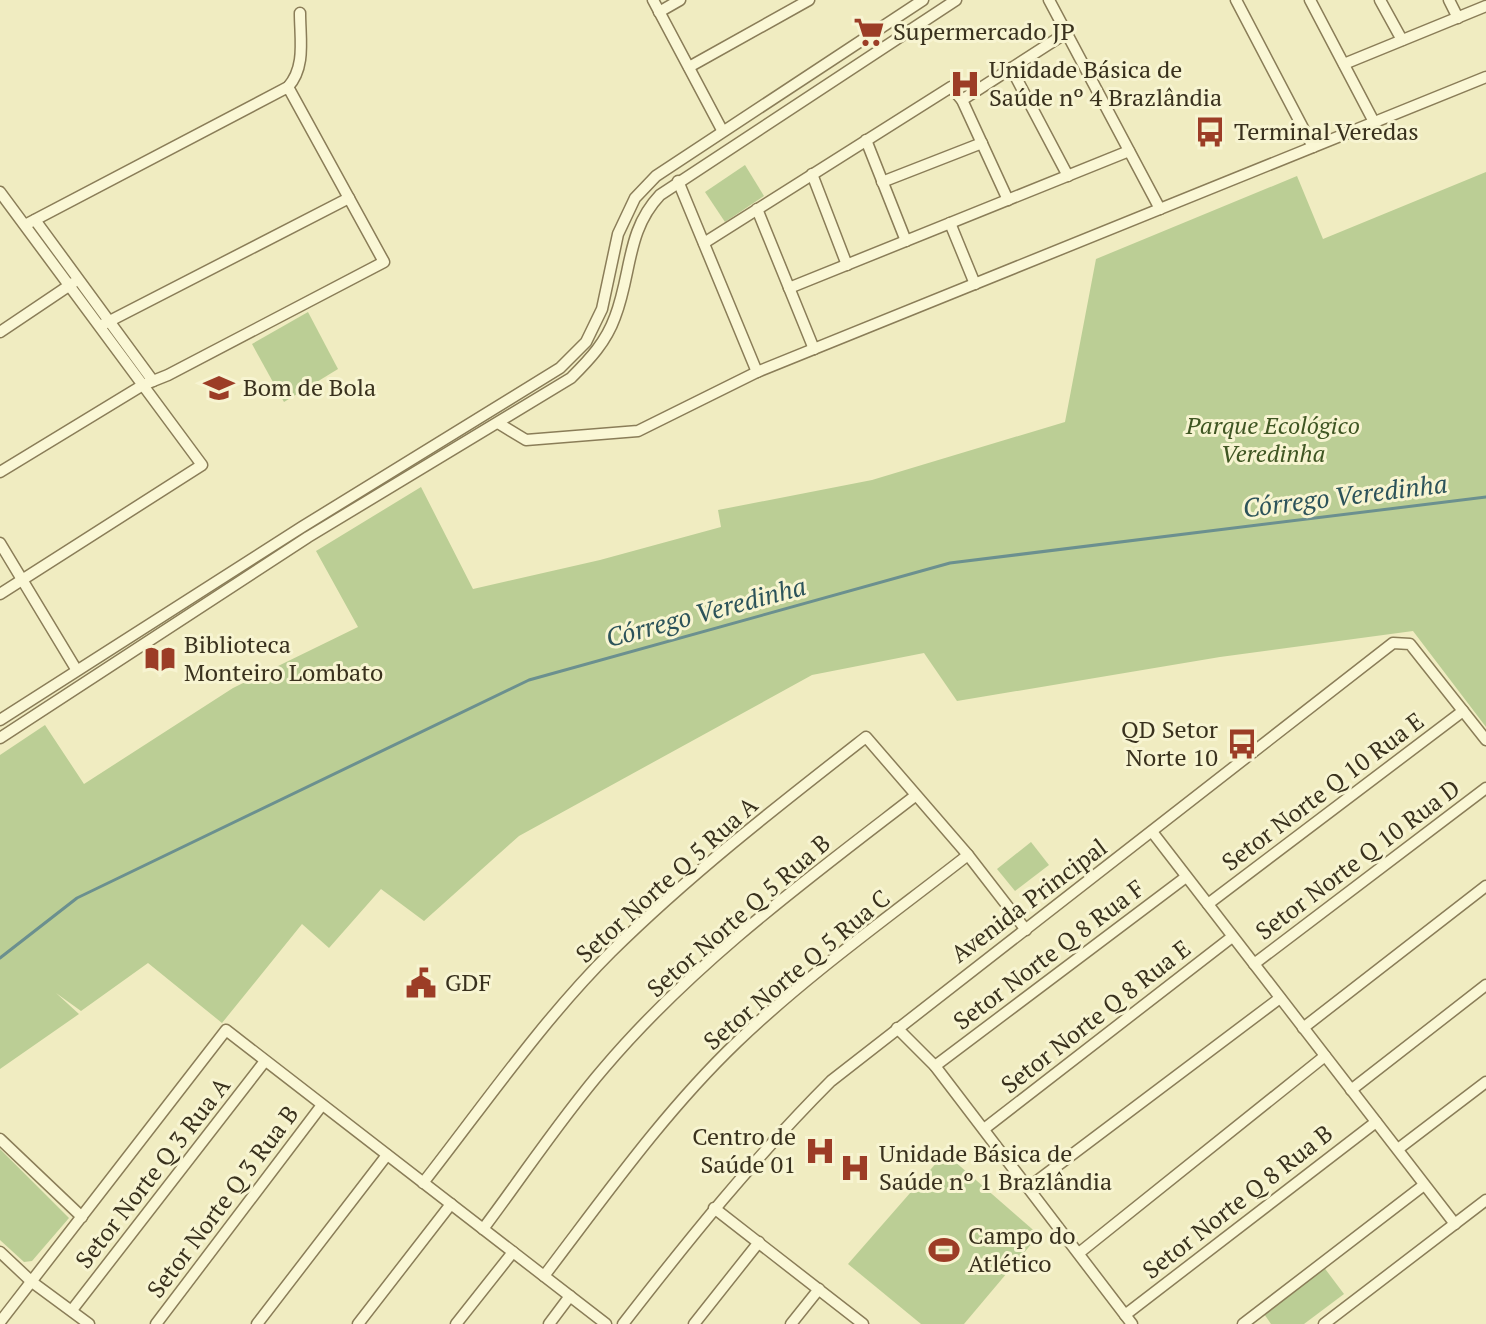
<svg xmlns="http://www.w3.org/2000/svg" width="1486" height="1324" font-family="'PT Serif',serif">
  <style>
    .green { fill: #bbce95 }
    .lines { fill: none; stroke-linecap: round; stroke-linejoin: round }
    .stream { stroke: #6b908f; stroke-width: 3 }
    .minor-casing { stroke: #8a7d58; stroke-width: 13 }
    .minor { stroke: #faf7d5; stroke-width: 10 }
    .labels { text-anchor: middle; stroke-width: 6; stroke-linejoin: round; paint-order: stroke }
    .poi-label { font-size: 24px; fill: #39311d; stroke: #f7f4d1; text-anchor: start }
    .park-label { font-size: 24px; font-style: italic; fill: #3f5623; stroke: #f7f4d1 }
    .street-label { font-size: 24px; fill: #39311d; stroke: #f7f4d1 }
    .water-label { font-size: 26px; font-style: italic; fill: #2c535a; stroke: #f7f4d1 }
  </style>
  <rect width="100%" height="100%" fill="#f0ecc1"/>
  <g class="green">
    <polygon points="745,165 764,196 725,222 705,192"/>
    <polygon points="1486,172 1486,727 1413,631 1220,657 957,701 924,653 812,675 519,836 424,921 381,889 329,948 302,924 222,1023 148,963 81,1011 56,993 79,1014 0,1069 0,755 45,725 84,784 233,688 358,627 316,551 421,487 473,589 600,560 721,527 718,510 872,480 1065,422 1096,259 1297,176 1323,239"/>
    <polygon points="308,312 338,369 284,402 252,344"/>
    <polygon points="1031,842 1049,865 1015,891 997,869"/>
    <polygon points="0,1149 69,1218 32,1261 24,1262 0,1240"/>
    <polygon points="945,1153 1039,1235 964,1324 921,1324 848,1264"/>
    <polygon points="1323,1266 1344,1294 1304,1324 1271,1324 1262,1311"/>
  </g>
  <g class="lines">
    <polyline class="stream" points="0,958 77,898 529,680 950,563 1486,497"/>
    <g class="minor-casing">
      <g id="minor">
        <polyline points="653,0 722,130"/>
        <polyline points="1049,0 1160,209"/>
        <polyline points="1236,0 1313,147"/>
        <polyline points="1310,0 1374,122"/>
        <polyline points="1380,0 1402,40"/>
        <polyline points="1449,0 1458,18"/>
        <polyline points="659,12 680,0"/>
        <polyline points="1344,64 1486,6"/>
        <polyline points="689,67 809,0"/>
        <polyline points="1011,68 1068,176"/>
        <path d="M 288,87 C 306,67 300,39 300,13"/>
        <polyline points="962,100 1066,33"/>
        <polyline points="866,140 906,241"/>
        <polyline points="812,174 847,265"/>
        <polyline points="678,181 757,372"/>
        <polyline points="882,182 982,143"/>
        <polyline points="0,192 202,465 0,594"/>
        <polyline points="757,209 814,349"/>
        <polyline points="35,220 153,381"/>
        <polyline points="950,223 975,284"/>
        <polyline points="704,243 951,87 962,100 1008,200"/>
        <polyline points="789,288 1129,151"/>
        <polyline points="100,326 349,198"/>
        <polyline points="0,332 73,283"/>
        <polyline points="498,423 526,440 638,431 757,372 1486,77"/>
        <polyline points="0,472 143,385 168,375 384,262 288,87 25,225"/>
        <polyline points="0,543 76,669"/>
        <polyline points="0,720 302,527 560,368 586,342 602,309 618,234 635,198 656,176 923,0"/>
        <path d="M 0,738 L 308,537 L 571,378 C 590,359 606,342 615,317 C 632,273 626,231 660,195 L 956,0"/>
        <polyline points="1153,833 1455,1224"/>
        <polyline points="1208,904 1463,711"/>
        <polyline points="1254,964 1486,788"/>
        <polyline points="897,1028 935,1066 1132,1324"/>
        <polyline points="1303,1028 1486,886"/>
        <polyline points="935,1066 1186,877"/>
        <polyline points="1351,1090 1486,985"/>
        <polyline points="984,1129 1232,937"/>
        <polyline points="0,1139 82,1217"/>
        <polyline points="1398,1149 1486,1082"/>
        <path d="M 423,1183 C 484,1105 541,1022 611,952 C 690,874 779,805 866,737 L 968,855 L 1026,930"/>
        <polyline points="1029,1187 1280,998"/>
        <polyline points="714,1208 863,1324"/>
        <path d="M 483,1229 C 523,1176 560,1119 604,1068 C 693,963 806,880 915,796"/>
        <polyline points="0,1252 32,1282 89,1324"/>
        <polyline points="1079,1253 1325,1056"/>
        <path d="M 544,1276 C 605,1196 664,1112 737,1042 C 808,974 890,916 968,855"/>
        <polyline points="72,1310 265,1061"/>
        <polyline points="1125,1315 1376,1122"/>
        <polyline points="0,1322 226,1030 606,1324"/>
        <polyline points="156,1324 322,1105"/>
        <polyline points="257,1324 387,1155"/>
        <polyline points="358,1324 451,1204"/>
        <polyline points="456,1324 513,1252"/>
        <polyline points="549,1324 570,1296"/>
        <path d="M 623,1324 C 689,1239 755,1157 831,1081 L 1393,643 L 1410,644 L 1486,740"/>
        <polyline points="694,1324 759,1242"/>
        <polyline points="791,1324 819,1289"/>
        <polyline points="1243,1324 1424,1185"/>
        <polyline points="1324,1324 1486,1200"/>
      </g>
    </g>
    <use href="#minor" class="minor"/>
  </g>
  <defs>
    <g id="supermarket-bare" transform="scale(2.4)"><path d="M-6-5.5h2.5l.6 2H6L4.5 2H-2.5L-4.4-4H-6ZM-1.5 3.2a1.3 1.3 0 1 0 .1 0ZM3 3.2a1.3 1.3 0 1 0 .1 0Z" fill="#9c3d26" stroke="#f7f4d1" stroke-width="2.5" paint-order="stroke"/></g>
    <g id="hospital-bare" transform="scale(2.4)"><path d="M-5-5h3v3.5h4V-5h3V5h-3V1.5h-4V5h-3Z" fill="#9c3d26" stroke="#f7f4d1" stroke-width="2.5" paint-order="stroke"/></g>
    <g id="bus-bare" transform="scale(2.4)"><path d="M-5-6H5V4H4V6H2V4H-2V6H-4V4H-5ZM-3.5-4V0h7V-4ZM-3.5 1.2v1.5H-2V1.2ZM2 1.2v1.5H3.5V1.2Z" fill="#9c3d26" stroke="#f7f4d1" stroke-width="2.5" paint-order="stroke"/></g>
    <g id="school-bare" transform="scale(2.4)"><path d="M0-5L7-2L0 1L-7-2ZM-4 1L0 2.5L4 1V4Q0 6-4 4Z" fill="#9c3d26" stroke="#f7f4d1" stroke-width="2.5" paint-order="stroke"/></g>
    <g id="library-bare" transform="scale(2.4)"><path d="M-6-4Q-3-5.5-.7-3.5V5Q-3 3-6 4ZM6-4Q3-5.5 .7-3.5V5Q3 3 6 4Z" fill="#9c3d26" stroke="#f7f4d1" stroke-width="2.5" paint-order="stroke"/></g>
    <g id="civic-bare" transform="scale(2.4)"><path d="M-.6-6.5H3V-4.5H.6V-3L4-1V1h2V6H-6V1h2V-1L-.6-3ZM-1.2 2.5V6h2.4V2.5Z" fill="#9c3d26" stroke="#f7f4d1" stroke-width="2.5" paint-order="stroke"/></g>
    <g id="stadium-bare" transform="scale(2.4)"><path d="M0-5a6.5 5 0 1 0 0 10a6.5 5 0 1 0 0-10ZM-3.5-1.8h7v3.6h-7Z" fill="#9c3d26" stroke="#f7f4d1" stroke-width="2.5" paint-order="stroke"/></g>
  </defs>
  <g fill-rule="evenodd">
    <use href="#supermarket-bare" x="869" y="32"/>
    <use href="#hospital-bare" x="965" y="84"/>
    <use href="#bus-bare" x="1210" y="132"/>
    <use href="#school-bare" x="219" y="388"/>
    <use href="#library-bare" x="160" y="659"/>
    <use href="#bus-bare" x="1242" y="744"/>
    <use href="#civic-bare" x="421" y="983"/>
    <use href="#hospital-bare" x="820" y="1151"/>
    <use href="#hospital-bare" x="855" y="1168"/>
    <use href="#stadium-bare" x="944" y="1250"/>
  </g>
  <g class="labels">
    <g class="poi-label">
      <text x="893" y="40">Supermercado JP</text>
      <text x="989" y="78">Unidade Básica de<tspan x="989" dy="28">Saúde nº 4 Brazlândia</tspan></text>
      <text x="1234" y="140">Terminal Veredas</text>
      <text x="243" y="396">Bom de Bola</text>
      <text x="184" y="653">Biblioteca<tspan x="184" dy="28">Monteiro Lombato</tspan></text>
      <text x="1218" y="738" text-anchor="end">QD Setor<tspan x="1218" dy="28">Norte 10</tspan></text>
      <text x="445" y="991">GDF</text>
      <text x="796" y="1145" text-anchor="end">Centro de<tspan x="796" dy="28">Saúde 01</tspan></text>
      <text x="879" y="1162">Unidade Básica de<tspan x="879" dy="28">Saúde nº 1 Brazlândia</tspan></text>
      <text x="968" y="1244">Campo do<tspan x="968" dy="28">Atlético</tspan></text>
    </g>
    <g class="park-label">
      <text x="1273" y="434">Parque Ecológico<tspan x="1273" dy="28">Veredinha</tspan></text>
    </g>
    <g class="street-label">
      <text transform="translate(1323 792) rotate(-37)" y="8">Setor Norte Q 10 Rua E</text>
      <text transform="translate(1358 860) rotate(-37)" y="8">Setor Norte Q 10 Rua D</text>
      <text transform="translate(667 880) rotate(-42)" y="8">Setor Norte Q 5 Rua A</text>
      <text transform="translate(1029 901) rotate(-37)" y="8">Avenida Principal</text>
      <text transform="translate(739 916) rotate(-41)" y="8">Setor Norte Q 5 Rua B</text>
      <text transform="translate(1049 955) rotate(-37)" y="8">Setor Norte Q 8 Rua F</text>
      <text transform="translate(797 970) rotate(-40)" y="8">Setor Norte Q 5 Rua C</text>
      <text transform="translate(1096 1017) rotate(-38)" y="8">Setor Norte Q 8 Rua E</text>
      <text transform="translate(153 1173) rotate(-52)" y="8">Setor Norte Q 3 Rua A</text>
      <text transform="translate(223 1202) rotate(-53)" y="8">Setor Norte Q 3 Rua B</text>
      <text transform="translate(1238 1202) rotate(-38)" y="8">Setor Norte Q 8 Rua B</text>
    </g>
    <g class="water-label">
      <text transform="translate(1345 496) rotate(-7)" y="9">Córrego Veredinha</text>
      <text transform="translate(706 612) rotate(-15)" y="9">Córrego Veredinha</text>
    </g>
  </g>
</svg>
